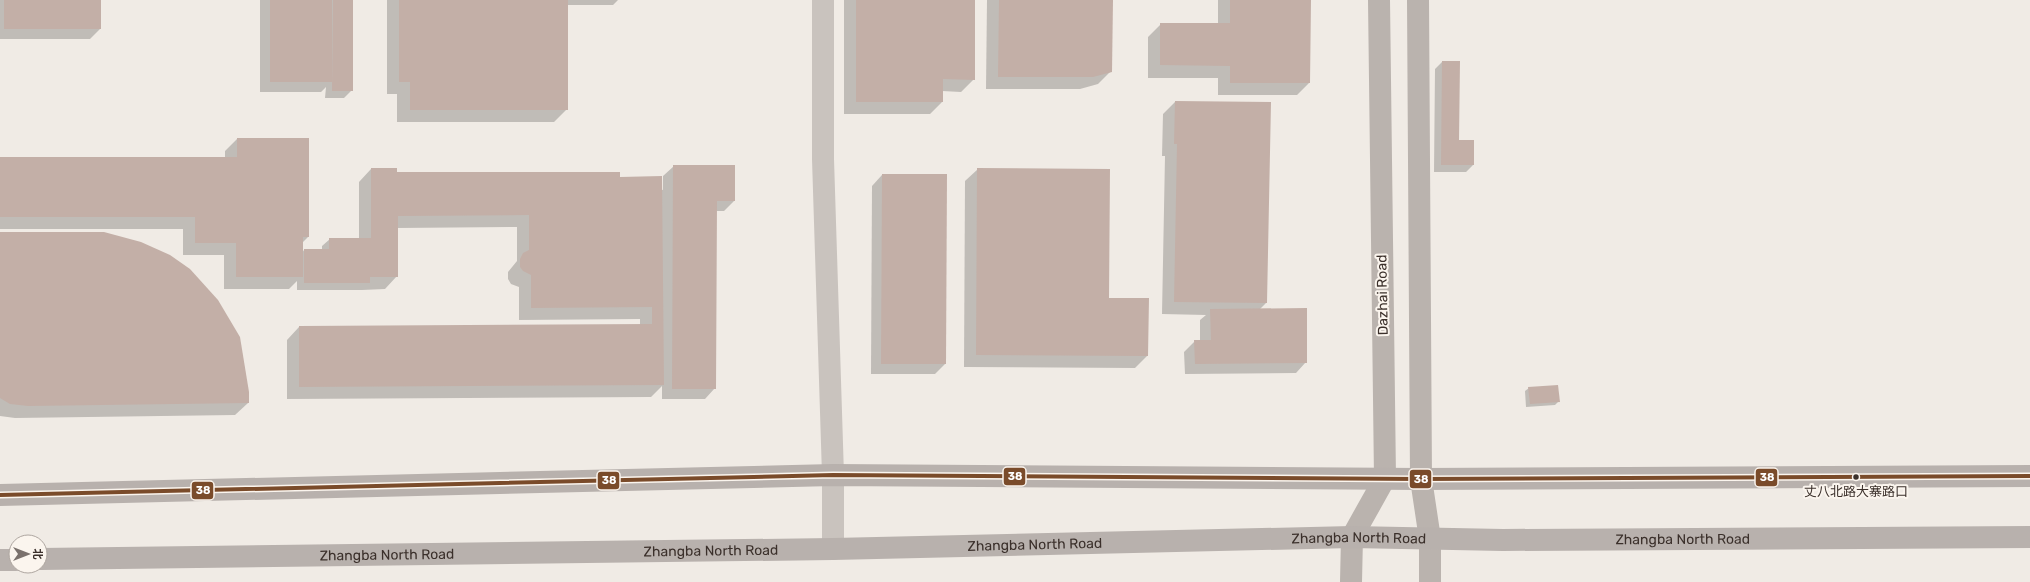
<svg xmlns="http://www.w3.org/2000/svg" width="2030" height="582" font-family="Rubik,'Noto Sans SC',sans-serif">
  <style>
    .shadow { fill: #0003 }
    .building { fill: #c3afa7 }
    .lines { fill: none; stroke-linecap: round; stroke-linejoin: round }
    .minor { stroke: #c9c3be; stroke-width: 22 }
    .secondary { stroke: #bab3ae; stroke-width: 22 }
    .primary { stroke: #b8b1ad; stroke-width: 22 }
    .bus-1-casing { stroke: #fbf5ee; stroke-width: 7 }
    .bus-1 { stroke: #7a4b2a; stroke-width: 4 }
    .bus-dot { fill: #3b302b; stroke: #fbf5ee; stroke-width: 1.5 }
    .labels { text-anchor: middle; stroke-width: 4; stroke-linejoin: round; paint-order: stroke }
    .bus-label { font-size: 13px; fill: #3b302b; stroke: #fbf5ee }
    .street-label { font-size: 14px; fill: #3b302b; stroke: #fbf5ee }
    .line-badge { stroke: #fbf5ee; stroke-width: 1.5 }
    .badge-label { font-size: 11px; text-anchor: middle; font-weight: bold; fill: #fff }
  </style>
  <rect width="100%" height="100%" fill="#f0ebe5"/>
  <g class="shadow">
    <polygon points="0,0 100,0 100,29 90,39 0,39"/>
    <polygon points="260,0 352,0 352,90 344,98 325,98 326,87 321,92 260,92"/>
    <polygon points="387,0 618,0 613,5 567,5 567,109 554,122 397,122 397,94 387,94"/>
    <polygon points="844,0 974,0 974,79 961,92 942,91 942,102 930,114 844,114"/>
    <polygon points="987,0 1112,0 1111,71 1098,84 1080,89 986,89"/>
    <polygon points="1218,0 1310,0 1309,83 1297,95 1218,95 1218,78 1148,78 1148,37 1161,24 1218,24"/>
    <polygon points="1442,62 1458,141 1473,165 1466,172 1434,172 1435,69"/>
    <polygon points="1175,102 1270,103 1266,303 1260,309 1306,362 1296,373 1185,374 1184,352 1195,341 1200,341 1200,320 1206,315 1162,314 1165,156 1162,156 1163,114"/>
    <polygon points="237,139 308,237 302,243 302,253 304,250 322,250 322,246 330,239 359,239 359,182 371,169 396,173 619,178 663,190 663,176 674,166 734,201 724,211 716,211 715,388 705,399 662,399 662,386 651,397 287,399 287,340 299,327 640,325 640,319 519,320 519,287 511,284 508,279 508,272 517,261 517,227 397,228 397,276 385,289 362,290 297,290 297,281 289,289 224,289 224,255 183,255 183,229 0,229 0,158 225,158 225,151"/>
    <polygon points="978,169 1108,299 1147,356 1135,368 964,367 965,181"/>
    <polygon points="882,175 945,364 935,374 871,374 872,186"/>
    <polygon points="0,233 248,403 235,415 15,418 0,416"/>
    <polygon points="1529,388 1559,401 1555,405 1526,407 1525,391"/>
  </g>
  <g class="building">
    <rect x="4" y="0" width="97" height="29"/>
    <rect x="270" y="0" width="62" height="82"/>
    <polygon points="333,0 353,0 353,91 332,91"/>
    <polygon points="399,0 568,0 568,110 410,110 410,82 399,82"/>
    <polygon points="856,0 975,0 975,80 943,79 943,102 856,102"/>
    <polygon points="999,0 1113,0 1112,72 1093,77 998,77"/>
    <polygon points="1230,0 1311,0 1310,83 1230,83 1230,66 1160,65 1160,23 1230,23"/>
    <polygon points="1442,61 1460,61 1459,140 1474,140 1474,165 1441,165"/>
    <polygon points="1175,101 1271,102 1267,303 1174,302 1177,144 1174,144"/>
    <polygon points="237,138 309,138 309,237 303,237 303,277 236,277 236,243 195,243 195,217 0,217 0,157 237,157"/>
    <polygon points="673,165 735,165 735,201 717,201 716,389 672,389"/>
    <polygon points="371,168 397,168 397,172 620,172 620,177 662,176 664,385 299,387 299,326 652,324 652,307 531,308 531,275 523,271 520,267 520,259 523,253 529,250 529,215 398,216 398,277 370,277 370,283 304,283 304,249 329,249 329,238 371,238"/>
    <polygon points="977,168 1110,169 1109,298 1149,298 1148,356 976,355"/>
    <polygon points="882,174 947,174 946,364 881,364"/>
    <polygon points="0,232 104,232 141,242 170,255 190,269 218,300 240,337 249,392 249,403 28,406 10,404 0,398"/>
    <polygon points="1307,308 1307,363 1195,364 1194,340 1211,340 1210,309"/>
    <polygon points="1558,385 1560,402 1530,404 1528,387"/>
  </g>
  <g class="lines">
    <polyline class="minor" points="823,0 823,159 833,475 833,549"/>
    <g class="secondary">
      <polyline points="1418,0 1421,479 1430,539 1430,582"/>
      <polyline points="1351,582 1352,537 1385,478 1379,0"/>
    </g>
    <g class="primary">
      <polyline points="0,495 833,475 1421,479 2030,476"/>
      <path id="s1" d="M 40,559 L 833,549 L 1352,537 L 1503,540 L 2030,537"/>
      <polyline points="0,560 16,560"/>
    </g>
    <g class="bus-1-casing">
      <polyline id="bus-1" points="0,495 833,475 1421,479 2030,476"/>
    </g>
    <use href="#bus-1" class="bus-1"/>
  </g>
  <circle class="bus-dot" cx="1856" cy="477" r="3.5"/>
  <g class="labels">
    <g class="bus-label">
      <text x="1856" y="496">丈八北路大寨路口</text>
    </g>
    <g class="street-label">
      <text transform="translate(1382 295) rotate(-91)" y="5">Dazhai Road</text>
      <text dy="5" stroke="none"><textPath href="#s1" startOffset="1319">Zhangba North Road</textPath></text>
      <text dy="5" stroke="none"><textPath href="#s1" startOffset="1643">Zhangba North Road</textPath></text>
      <text dy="5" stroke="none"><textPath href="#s1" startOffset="995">Zhangba North Road</textPath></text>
      <text dy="5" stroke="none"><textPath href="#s1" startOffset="671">Zhangba North Road</textPath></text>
      <text dy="5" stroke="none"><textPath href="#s1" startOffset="347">Zhangba North Road</textPath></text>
    </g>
  </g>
  <g class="line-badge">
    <rect x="1003" y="467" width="23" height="19" rx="4" fill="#7a4b2a"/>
    <rect x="1755" y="468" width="23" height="19" rx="4" fill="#7a4b2a"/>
    <rect x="1409" y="469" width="23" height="20" rx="4" fill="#7a4b2a"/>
    <rect x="597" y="471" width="23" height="19" rx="4" fill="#7a4b2a"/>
    <rect x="191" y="481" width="23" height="19" rx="4" fill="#7a4b2a"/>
  </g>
  <g class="badge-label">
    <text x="1015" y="480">38</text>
    <text x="1767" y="481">38</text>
    <text x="1421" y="483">38</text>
    <text x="609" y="484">38</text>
    <text x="203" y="494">38</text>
  </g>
  <g transform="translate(28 554) rotate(90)"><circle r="19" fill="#fbf5ee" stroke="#aea6a0"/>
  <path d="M0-3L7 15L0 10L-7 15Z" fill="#7a716c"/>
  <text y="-6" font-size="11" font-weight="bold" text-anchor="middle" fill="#3b302b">北</text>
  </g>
</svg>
